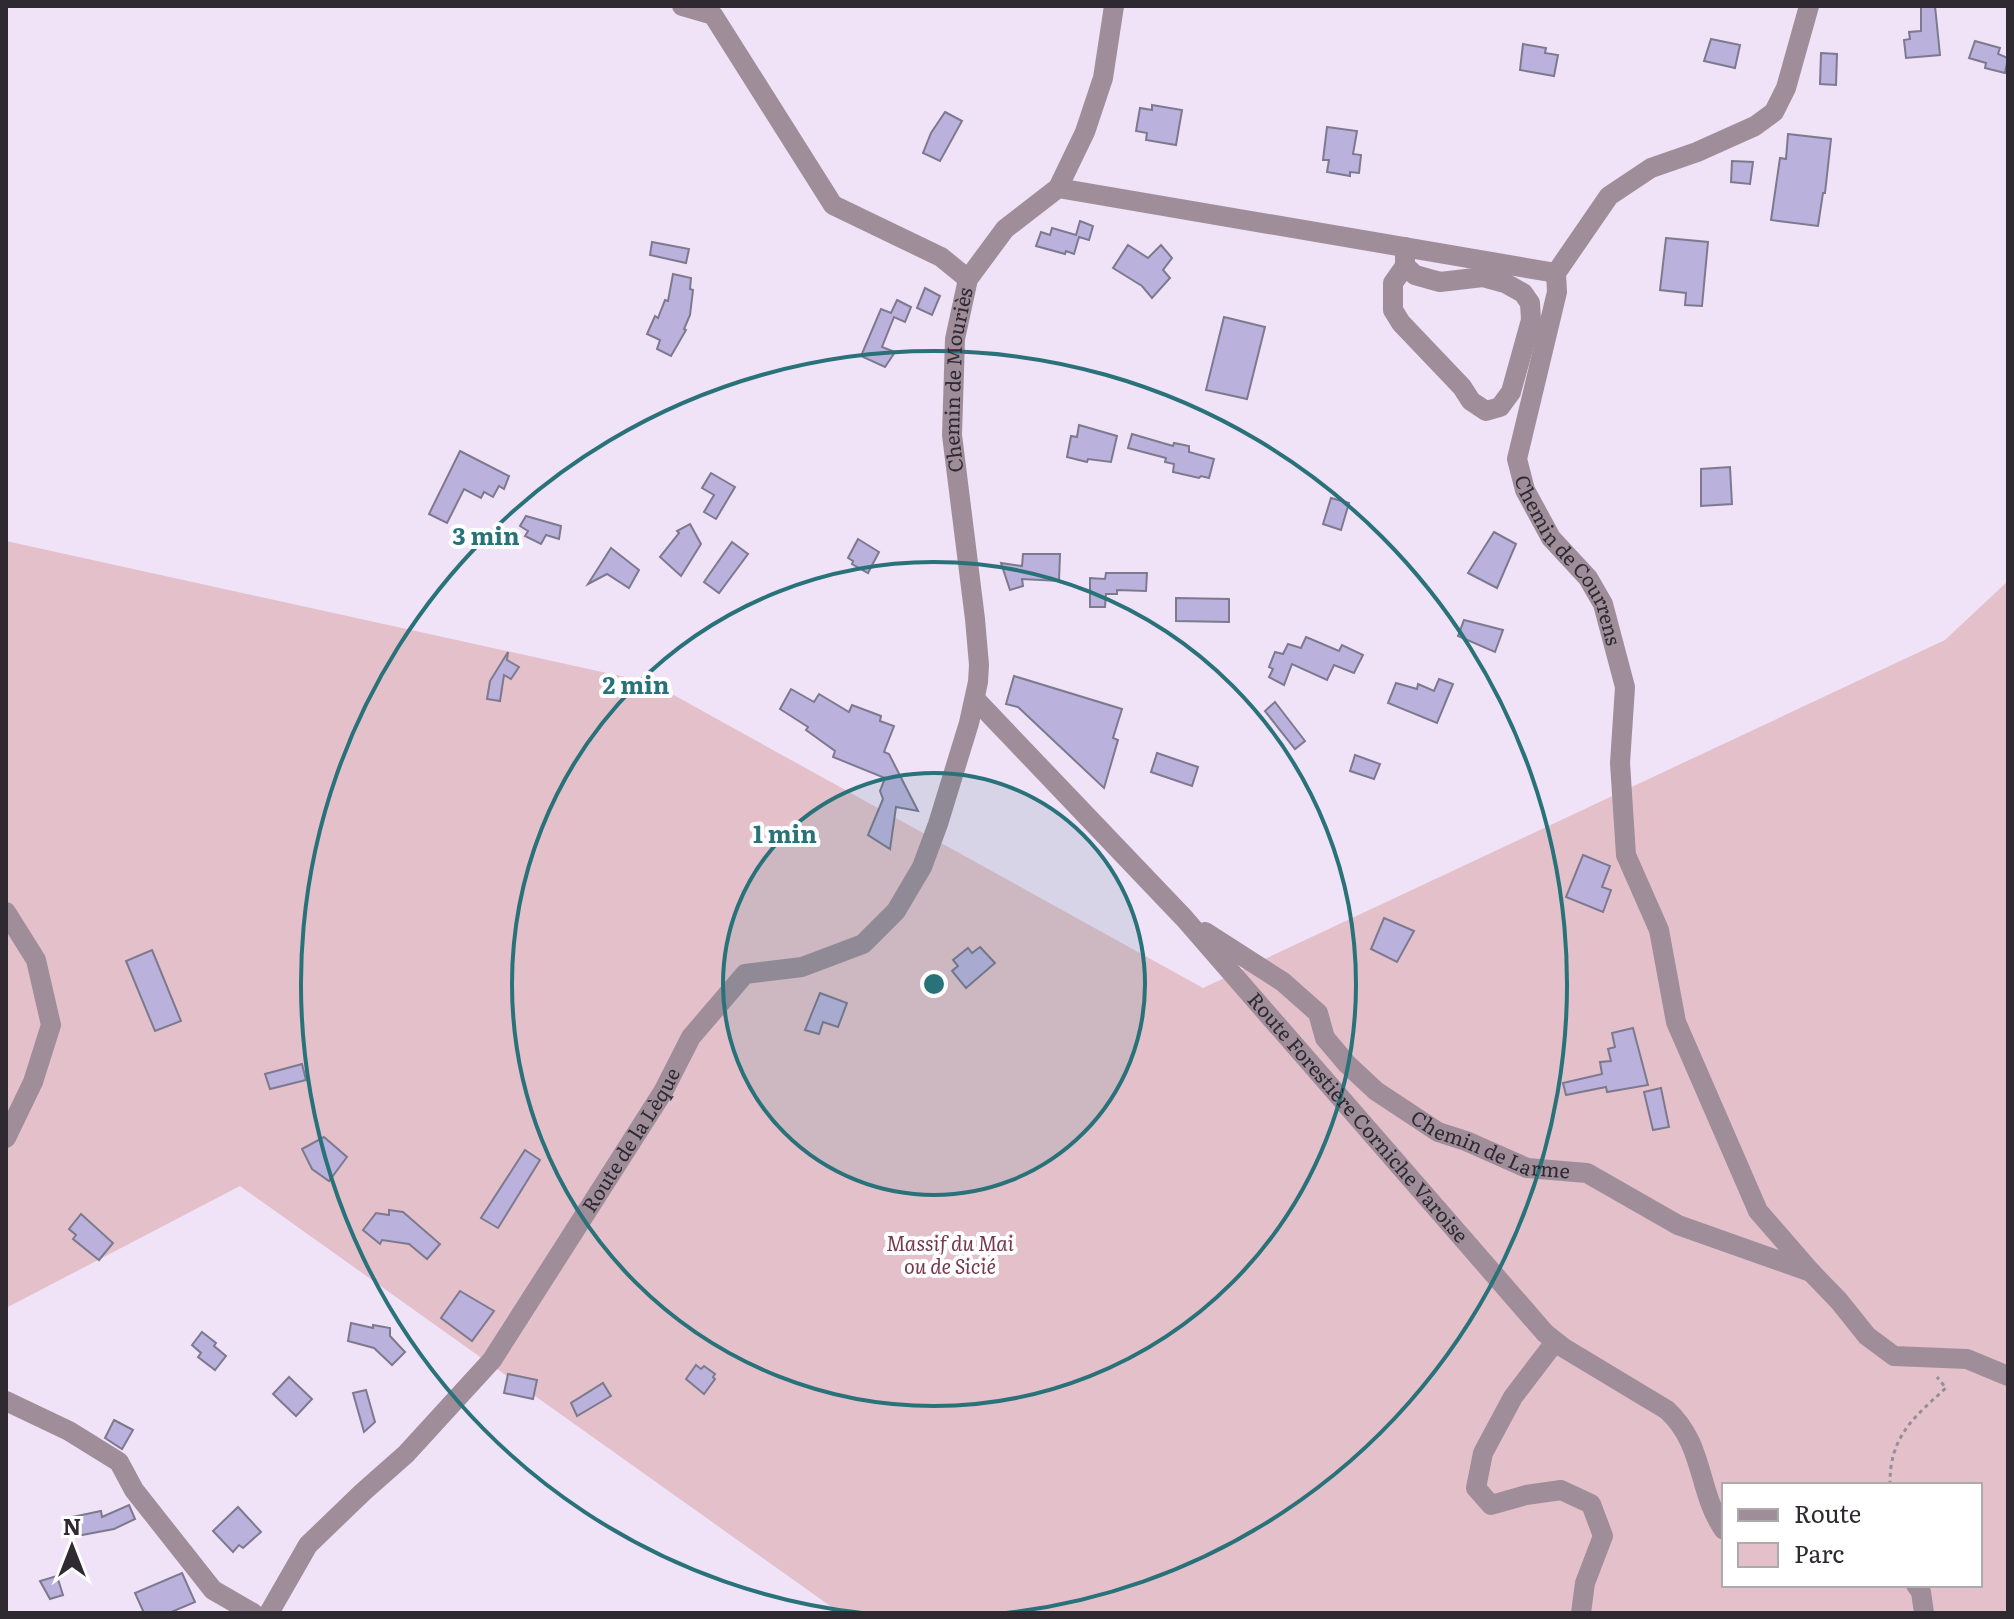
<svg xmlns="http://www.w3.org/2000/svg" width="2014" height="1619" font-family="Literata,serif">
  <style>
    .green { fill: #e4c1ca; fill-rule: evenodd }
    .building { fill: #bab2dc; stroke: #7d798e; stroke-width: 2 }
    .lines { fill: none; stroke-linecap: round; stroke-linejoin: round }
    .path { stroke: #968d9b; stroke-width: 3; stroke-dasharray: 4 4; stroke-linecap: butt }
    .minor { stroke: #9f8e9a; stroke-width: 20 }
    .ring { fill: none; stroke: #297279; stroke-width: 4 }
    .labels { text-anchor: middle; stroke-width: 8; stroke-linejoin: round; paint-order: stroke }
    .street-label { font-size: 20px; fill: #2f2a31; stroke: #fff }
    .park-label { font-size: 20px; font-style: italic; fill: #75384d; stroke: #fff }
    .centre { fill: #297279; stroke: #fff; stroke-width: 4 }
    .ring-label { font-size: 24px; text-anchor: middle; font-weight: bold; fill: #297279; stroke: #fff; stroke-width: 8; stroke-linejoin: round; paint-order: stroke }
  </style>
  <rect width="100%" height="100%" fill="#f0e2f7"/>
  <path class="green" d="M 6,541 L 652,683 L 1203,988 L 1945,640 L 2008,581 L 2008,1613 L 840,1613 L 240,1186 L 6,1308 ZM 1724,1485 L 1980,1485 L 1980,1585 L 1724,1585 Z"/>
  <g class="building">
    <polygon points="1921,6 1935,6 1940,55 1906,58 1904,40 1910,39 1909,32 1921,31"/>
    <polygon points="1711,39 1740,45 1735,68 1704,61"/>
    <polygon points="1975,41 2000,48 1998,54 2008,58 2005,73 1985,68 1986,63 1969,58"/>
    <polygon points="1523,44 1546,48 1545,53 1558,55 1554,76 1520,70"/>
    <polygon points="1821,53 1837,54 1836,85 1820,84"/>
    <polygon points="1152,105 1182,110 1176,145 1146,140 1147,133 1136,131 1140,108 1152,110"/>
    <polygon points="945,112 962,121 940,161 923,153 931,133"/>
    <polygon points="1327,127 1357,131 1353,154 1361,155 1359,173 1350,172 1350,176 1327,172 1329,160 1323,160"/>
    <polygon points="1788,134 1831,139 1825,193 1823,193 1818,226 1771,220 1780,158 1786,159"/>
    <polygon points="1732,161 1753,162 1750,184 1731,182"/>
    <polygon points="1080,221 1093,226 1089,240 1079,237 1074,254 1066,251 1065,254 1036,246 1041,232 1050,235 1052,228 1076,235"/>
    <polygon points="1666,238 1708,242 1702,306 1685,305 1686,293 1660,290"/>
    <polygon points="652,242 689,249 686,263 650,255"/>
    <polygon points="1128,245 1148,258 1161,245 1172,258 1163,270 1170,278 1152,298 1142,286 1113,268"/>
    <polygon points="673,274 691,278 690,289 693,290 690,315 684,329 686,330 671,356 657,349 660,340 647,334 655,316 658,318 665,300 668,301"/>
    <polygon points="925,288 940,296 932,315 917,308"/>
    <polygon points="897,300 911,307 905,322 894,317 882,347 895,352 885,367 861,356 881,309 891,313"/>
    <polygon points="1224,317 1265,327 1247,399 1206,390"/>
    <polygon points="1079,425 1117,436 1111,462 1088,459 1087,462 1067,457 1071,436 1077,437"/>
    <polygon points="1132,434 1173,446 1174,443 1189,446 1189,452 1214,459 1209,478 1201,476 1199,478 1173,472 1174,464 1165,462 1166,458 1128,448"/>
    <polygon points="460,451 509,476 504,489 499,486 493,497 484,492 481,498 464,489 447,523 429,514"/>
    <polygon points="1730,467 1732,504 1701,506 1701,469"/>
    <polygon points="711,473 735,487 716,519 704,512 714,495 702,488"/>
    <polygon points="1331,498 1349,503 1341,530 1323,524"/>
    <polygon points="526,516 561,526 559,539 546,535 541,544 525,536 528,531 520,526"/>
    <polygon points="690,524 701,544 681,576 660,557 679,533 677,531"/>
    <polygon points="1494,532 1516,544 1497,588 1468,573"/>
    <polygon points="858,539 879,552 868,573 852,564 853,561 848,558"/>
    <polygon points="732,542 748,554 719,593 704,582"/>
    <polygon points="611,548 639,570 629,588 607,574 588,584"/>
    <polygon points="1023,554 1060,554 1059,581 1022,579 1023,586 1010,590 1001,563 1022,566"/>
    <polygon points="1106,573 1147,573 1146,591 1117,590 1117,594 1106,594 1105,607 1090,607 1090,578 1105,579"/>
    <polygon points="1176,598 1229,599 1229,622 1176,621"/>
    <polygon points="1464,620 1503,630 1495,652 1458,636"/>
    <polygon points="1306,637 1339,651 1342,645 1363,655 1354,673 1334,665 1327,680 1292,664 1284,685 1269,677 1273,669 1269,667 1275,652 1283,654 1288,644 1301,648"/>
    <polygon points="508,652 507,660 519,667 511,679 504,675 500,701 487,699 490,681"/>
    <polygon points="1014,676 1122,709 1113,738 1118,740 1104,788 1018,707 1006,704"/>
    <polygon points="1439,679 1453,684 1437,723 1388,703 1396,683 1417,689 1418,684 1434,691"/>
    <polygon points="791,689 814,702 819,694 849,712 852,705 881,716 880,721 894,726 884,752 889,754 918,811 896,807 890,849 868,835 883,799 880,791 885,778 833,757 835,751 806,730 808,727 780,709"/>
    <polygon points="1275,702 1305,741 1295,749 1265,711"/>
    <polygon points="1157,753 1198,767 1192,786 1151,772"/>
    <polygon points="1355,755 1380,764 1374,779 1350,771"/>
    <polygon points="1583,855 1610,866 1602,887 1611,890 1603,912 1566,897"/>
    <polygon points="1384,918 1414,931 1397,962 1371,949"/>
    <polygon points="980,947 995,963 966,988 952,971 958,966 953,960 968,948 972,953"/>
    <polygon points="152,950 181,1021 155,1031 126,961"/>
    <polygon points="820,993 847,1003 838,1027 823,1022 819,1034 805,1030"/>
    <polygon points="1633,1028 1648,1085 1607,1092 1606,1087 1566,1095 1563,1083 1602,1074 1600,1062 1611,1061 1608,1049 1615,1047 1612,1033"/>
    <polygon points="302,1064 306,1080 270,1089 265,1074"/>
    <polygon points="1661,1088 1669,1127 1653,1130 1644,1092"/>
    <polygon points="324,1137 347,1157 329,1181 312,1169 302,1149"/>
    <polygon points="525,1150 540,1160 498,1228 481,1218"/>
    <polygon points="389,1210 403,1212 440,1244 427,1259 409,1244 382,1240 380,1244 363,1230 376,1213 389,1215"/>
    <polygon points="81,1214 113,1243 99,1260 73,1239 76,1235 69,1229"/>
    <polygon points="460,1291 494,1311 472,1341 441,1318"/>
    <polygon points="351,1323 373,1328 373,1325 390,1328 390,1336 405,1352 392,1365 374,1348 348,1341"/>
    <polygon points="202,1332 216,1343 214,1346 226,1356 215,1370 198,1357 201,1353 192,1345"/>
    <polygon points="696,1365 701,1369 704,1366 715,1374 713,1377 715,1379 704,1394 686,1379"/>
    <polygon points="508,1374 537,1380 533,1399 504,1393"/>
    <polygon points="289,1377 312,1399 296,1416 273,1394"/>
    <polygon points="603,1383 611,1396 577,1416 571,1403"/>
    <polygon points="366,1390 375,1422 364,1432 353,1393"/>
    <polygon points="114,1420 133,1430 122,1449 105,1438"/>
    <polygon points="129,1505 135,1519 114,1529 71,1537 69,1532 74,1530 72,1517 101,1511 102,1517"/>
    <polygon points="238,1507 261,1532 243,1548 239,1545 233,1552 213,1531"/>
    <polygon points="182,1573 195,1602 169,1613 144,1613 135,1593"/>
    <polygon points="57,1576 63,1595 50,1599 40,1581"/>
  </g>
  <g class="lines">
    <path class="path" d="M 1890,1485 C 1889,1437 1914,1417 1946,1388 L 1937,1377"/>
    <g class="minor">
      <polyline points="682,6 713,15 833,205 941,257 968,279"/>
      <path id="s1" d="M 1809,6 L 1786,88 L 1774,112 L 1755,126 L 1697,152 L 1651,168 L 1609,196 L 1556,273 L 1557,292 L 1517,459 L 1525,490 L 1551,538 L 1588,578 L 1603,604 L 1625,687 L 1620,763 L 1626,855 L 1659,930 L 1676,1022 L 1758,1211 L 1811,1272"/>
      <polyline points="1058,188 1556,273"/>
      <polyline points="1405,247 1405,266 1393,283 1393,310 1401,323 1462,387 1471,401 1486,411 1500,407 1511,392 1531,320 1530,303 1523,293 1505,283 1483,277 1440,282 1415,275 1405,266"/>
      <path id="s2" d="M 976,700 L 1184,918 L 1545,1333 L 1564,1348 L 1667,1410 C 1705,1445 1697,1491 1724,1530"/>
      <polyline points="6,912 36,960 51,1025 33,1082 6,1138"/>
      <path id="s3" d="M 1205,932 L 1283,982 L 1318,1013 L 1325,1038 L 1347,1064 L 1376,1091 L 1438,1132 L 1466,1141 L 1527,1168 L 1587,1173 L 1678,1225 L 1811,1272 L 1839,1301 L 1867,1336 L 1894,1356 L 1967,1359 L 2008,1376"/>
      <polyline points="1555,1342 1513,1397 1483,1453 1476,1488 1491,1505 1526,1495 1561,1490 1591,1504 1603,1536 1585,1583 1581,1613"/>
      <polyline points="6,1401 69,1431 119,1462 134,1490 213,1590 253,1613"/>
      <polyline points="1916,1585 1921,1592 1924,1613"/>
      <path id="s4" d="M 269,1613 L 308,1545 L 363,1492 L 406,1454 L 492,1360 L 663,1092 L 691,1037 L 745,974 L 802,967 L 863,944 L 896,911 L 922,867 L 938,824 L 969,723 L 978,682 L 979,665 L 975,619 L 952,435 L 955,339 L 968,279 L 1005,229 L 1058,188 L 1085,132 L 1103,78 L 1114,6"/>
    </g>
  </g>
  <circle cx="934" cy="984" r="211" fill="#297279" fill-opacity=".12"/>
  <g class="ring">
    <circle cx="934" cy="984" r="211"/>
    <circle cx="934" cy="984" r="422"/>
    <path d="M862 1613A633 633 0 1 1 1006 1613"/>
  </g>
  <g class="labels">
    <g class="street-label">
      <text dy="7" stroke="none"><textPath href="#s4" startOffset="1520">Chemin de Mouriès</textPath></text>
      <text dy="7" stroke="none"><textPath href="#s1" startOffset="698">Chemin de Courrens</textPath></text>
      <text dy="7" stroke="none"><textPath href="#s2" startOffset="566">Route Forestière Corniche Varoise</textPath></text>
      <text dy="7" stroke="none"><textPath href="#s4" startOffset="600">Route de la Lèque</textPath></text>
      <text dy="7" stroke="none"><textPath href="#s3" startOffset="368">Chemin de Larme</textPath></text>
    </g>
    <g class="park-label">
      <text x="950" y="1251">Massif du Mai<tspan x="950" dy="23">ou de Sicié</tspan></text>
    </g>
  </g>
  <circle cx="934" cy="984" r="12" class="centre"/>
  <g class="ring-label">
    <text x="486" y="545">3 min</text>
    <text x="636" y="694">2 min</text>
    <text x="785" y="843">1 min</text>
  </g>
  <rect width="2014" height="1619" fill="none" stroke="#2f2a31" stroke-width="16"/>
  <rect x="1722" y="1483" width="260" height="104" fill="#ffffff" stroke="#acaaad" stroke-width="2"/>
  <rect x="1738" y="1509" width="40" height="12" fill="#9f8e9a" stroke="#acaaad" stroke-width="2"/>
  <text x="1794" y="1523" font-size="24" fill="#2f2a31">Route</text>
  <rect x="1738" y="1543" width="40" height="24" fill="#e4c1ca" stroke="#acaaad" stroke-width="2"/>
  <text x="1794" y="1563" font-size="24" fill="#2f2a31">Parc</text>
  <g transform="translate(72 1547)" stroke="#ffffff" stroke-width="6" paint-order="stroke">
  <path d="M0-6L14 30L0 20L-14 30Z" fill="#2f2a31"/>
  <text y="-12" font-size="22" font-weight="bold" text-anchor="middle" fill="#2f2a31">N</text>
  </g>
</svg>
